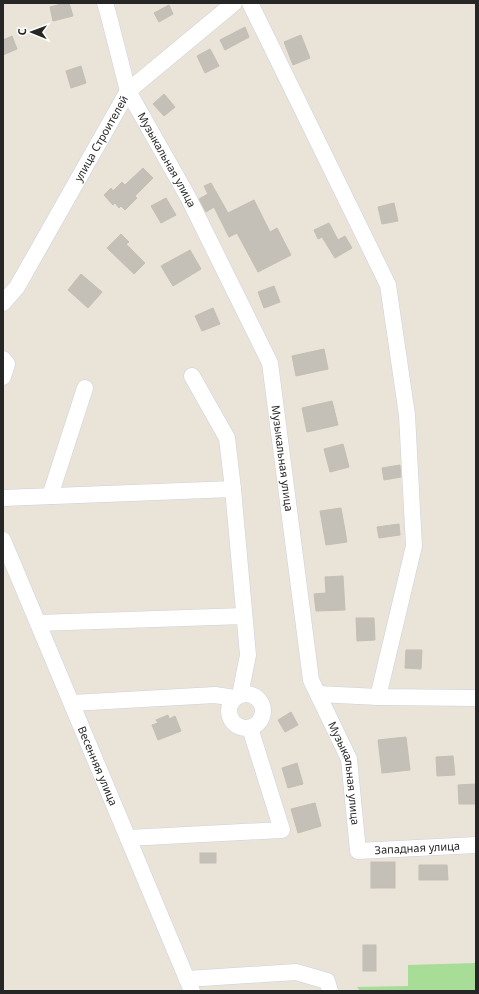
<svg xmlns="http://www.w3.org/2000/svg" width="479" height="994" font-family="'Noto Sans',sans-serif">
  <style>
    .green { fill: #a8dd97 }
    .building { fill: #c4c0b8; stroke: #c3bfb3 }
    .lines { fill: none; stroke-linecap: round; stroke-linejoin: round }
    .minor-casing { stroke: #cecfdf; stroke-width: 17 }
    .minor { stroke: #fff; stroke-width: 16 }
    .labels { text-anchor: middle; stroke-width: 3; stroke-linejoin: round; paint-order: stroke }
    .street-label { font-size: 11px; fill: #262626; stroke: #fff }
  </style>
  <rect width="100%" height="100%" fill="#e9e3d8"/>
  <polygon class="green" points="476,963 476,991 360,991 357,987 408,986 408,965"/>
  <g class="building">
    <polygon points="65,3 69,3 73,16 53,21 50,7"/>
    <polygon points="169,5 173,14 159,22 154,13"/>
    <polygon points="245,27 249,37 225,50 220,40"/>
    <polygon points="301,35 310,58 293,65 284,42"/>
    <polygon points="12,36 17,49 3,55 3,40"/>
    <polygon points="210,49 219,66 205,73 197,56"/>
    <polygon points="81,66 86,83 71,88 66,71"/>
    <polygon points="164,94 175,107 164,116 153,104"/>
    <polygon points="143,168 153,178 135,196 137,198 125,210 121,206 119,208 115,203 113,205 104,195 111,188 113,191 122,182 125,185"/>
    <polygon points="211,183 228,213 254,200 270,232 277,228 291,255 258,272 237,233 229,237 214,207 206,212 199,199 208,194 204,186"/>
    <polygon points="166,198 176,215 161,223 151,206"/>
    <polygon points="394,203 398,221 382,224 378,207"/>
    <polygon points="329,223 338,240 345,236 352,248 335,258 322,237 318,239 314,230"/>
    <polygon points="121,234 129,242 126,244 145,263 134,274 107,248"/>
    <polygon points="190,250 201,269 173,286 161,266"/>
    <polygon points="81,274 102,292 88,308 68,290"/>
    <polygon points="274,286 280,302 264,308 258,292"/>
    <polygon points="213,308 220,324 202,331 195,316"/>
    <polygon points="324,349 328,369 296,376 292,356"/>
    <polygon points="332,401 338,425 307,432 302,408"/>
    <polygon points="343,444 349,467 330,472 324,449"/>
    <polygon points="400,465 401,477 384,480 382,468"/>
    <polygon points="341,508 347,542 326,545 320,511"/>
    <polygon points="399,524 400,535 379,538 377,527"/>
    <polygon points="343,576 345,610 316,611 314,594 326,593 325,577"/>
    <polygon points="356,618 374,618 375,640 357,641"/>
    <polygon points="406,650 422,650 421,669 405,668"/>
    <polygon points="291,712 298,725 285,732 278,720"/>
    <polygon points="168,715 169,719 175,716 181,731 158,740 152,725 158,723 156,720"/>
    <polygon points="406,737 410,770 382,773 378,740"/>
    <polygon points="453,756 455,775 437,776 436,757"/>
    <polygon points="297,763 303,784 288,788 282,768"/>
    <polygon points="476,784 476,804 459,804 458,785"/>
    <polygon points="315,803 321,826 298,833 291,809"/>
    <rect x="200" y="853" width="16" height="10"/>
    <rect x="371" y="862" width="24" height="26"/>
    <polygon points="419,865 447,865 448,880 419,880"/>
    <rect x="363" y="945" width="13" height="26"/>
  </g>
  <g class="lines">
    <g class="minor-casing">
      <g id="minor">
        <path id="s1" d="M 105,3 L 108,13 L 128,91 L 188,197 L 270,363 L 311,680 L 349,759 L 358,851 L 476,845"/>
        <polyline points="250,3 388,285 407,415 414,546 378,697"/>
        <path id="s2" d="M 3,303 L 17,287 L 128,91 L 234,3"/>
        <polyline points="3,359 7,364 3,377"/>
        <polyline points="192,376 227,438 233,489 248,655 240,695"/>
        <polyline points="50,496 85,388"/>
        <polyline points="3,498 233,489"/>
        <path id="s3" d="M 3,540 L 192,991"/>
        <polyline points="38,623 244,616"/>
        <circle cx="246" cy="711" r="17"/>
        <polyline points="318,694 378,697 476,698"/>
        <polyline points="72,703 215,695 235,698"/>
        <polyline points="128,838 282,830 250,728"/>
        <polyline points="187,979 296,972 327,981 330,991"/>
      </g>
    </g>
    <use href="#minor" class="minor"/>
  </g>
  <g class="labels">
    <g class="street-label">
      <text dy="4" stroke="none"><textPath href="#s2" startOffset="192">улица Строителей</textPath></text>
      <text dy="4" stroke="none"><textPath href="#s1" startOffset="170">Музыкальная улица</textPath></text>
      <text dy="4" stroke="none"><textPath href="#s1" startOffset="494">Музыкальная улица</textPath></text>
      <text dy="4" stroke="none"><textPath href="#s3" startOffset="245">Весенняя улица</textPath></text>
      <text dy="4" stroke="none"><textPath href="#s1" startOffset="818">Музыкальная улица</textPath></text>
      <text dy="4" stroke="none"><textPath href="#s1" startOffset="957">Западная улица</textPath></text>
    </g>
  </g>
  <rect width="479" height="994" fill="none" stroke="#262626" stroke-width="8"/>
  <g transform="translate(32 32) rotate(271)" stroke="#ffffff" stroke-width="3" paint-order="stroke">
  <path d="M0-3L7 15L0 10L-7 15Z" fill="#262626"/>
  <text y="-6" font-size="11" font-weight="bold" text-anchor="middle" fill="#262626">С</text>
  </g>
</svg>
